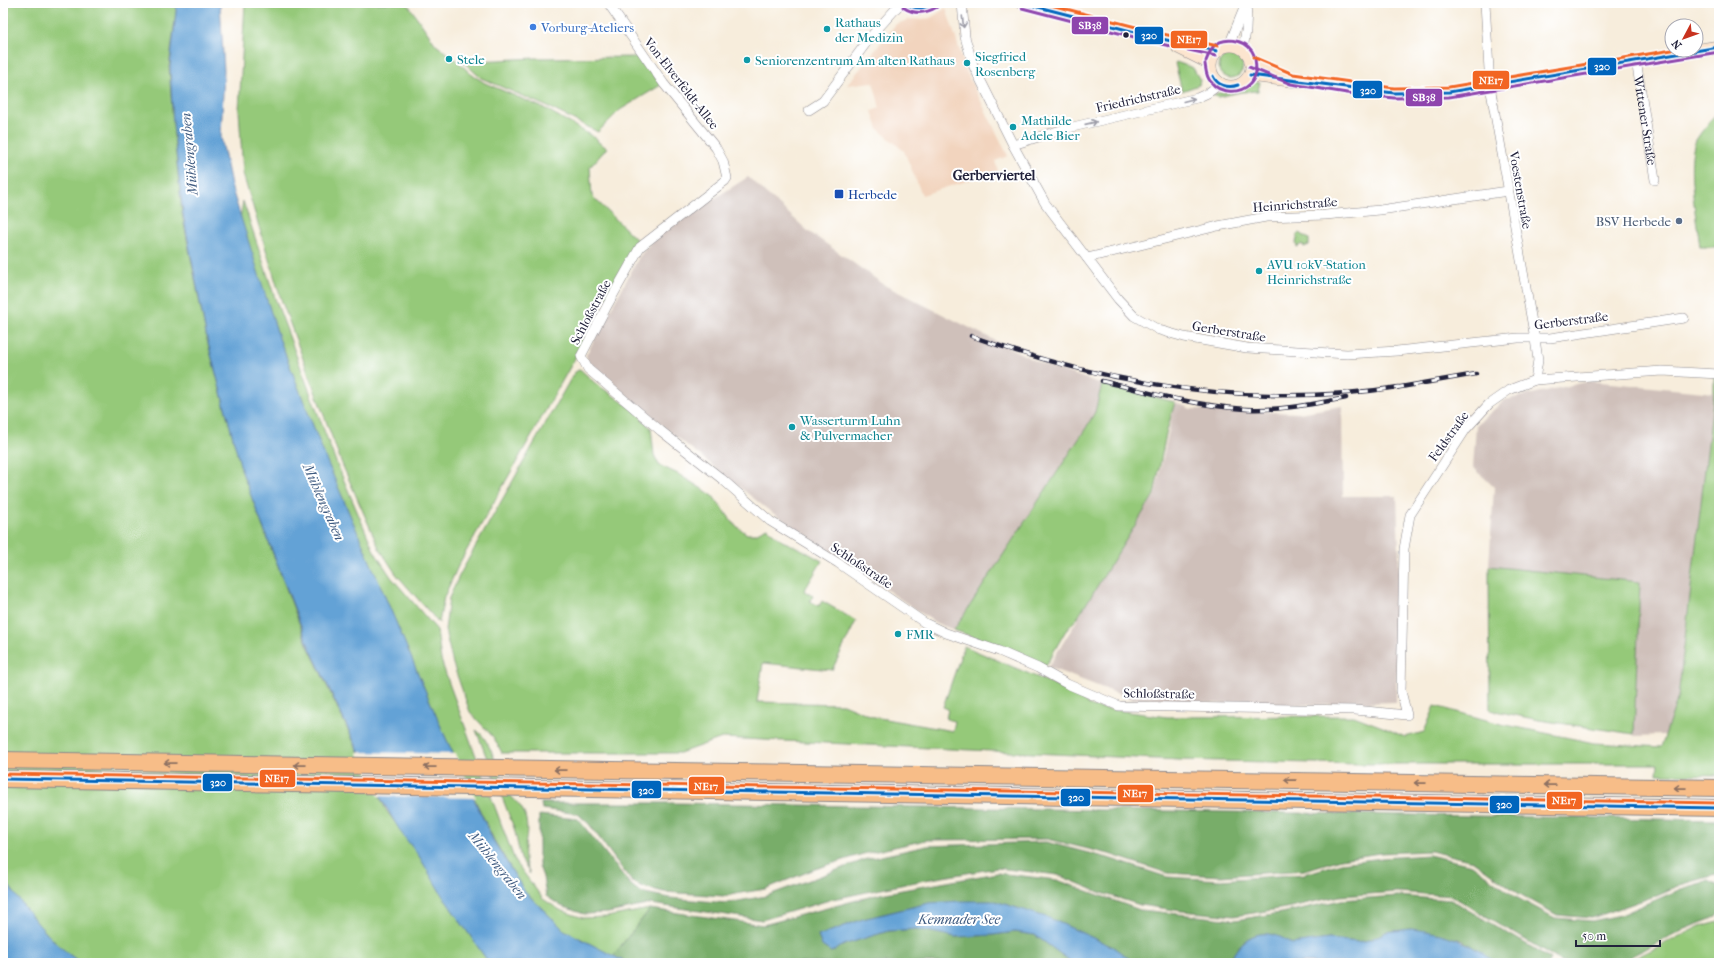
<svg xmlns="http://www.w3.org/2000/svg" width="1722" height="966" font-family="'IM FELL French Canon',serif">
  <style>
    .built { fill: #f2d4be }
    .industrial { fill: #cfc0ba }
    .green { fill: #95c979; stroke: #5c765a }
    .forest { fill: #78ad69; stroke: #4d6852 }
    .water { fill: #64a2d6; stroke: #436288 }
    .pier { fill: #f7eddc }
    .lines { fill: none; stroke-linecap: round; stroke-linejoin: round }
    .minor-casing { stroke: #8c888c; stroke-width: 10 }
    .secondary-casing { stroke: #8c888c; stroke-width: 14 }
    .motorway-casing { stroke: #8c888c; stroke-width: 18 }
    .minor { stroke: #fff; stroke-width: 9 }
    .secondary { stroke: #fce5cf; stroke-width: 13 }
    .motorway { stroke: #f7bd88; stroke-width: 16 }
    .rail-casing { stroke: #22223b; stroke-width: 4.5 }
    .rail { stroke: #fff; stroke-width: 3; stroke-dasharray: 9; stroke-linecap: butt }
    .bus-1-casing { stroke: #fff; stroke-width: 6 }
    .bus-2-casing { stroke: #fff; stroke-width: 6 }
    .bus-3-casing { stroke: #fff; stroke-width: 6 }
    .bus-1 { stroke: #0065bd; stroke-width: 3 }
    .bus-2 { stroke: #8e44ad; stroke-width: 3 }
    .bus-3 { stroke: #f26522; stroke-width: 3 }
    .oneway { stroke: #9c9ca7 }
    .oneway2 { stroke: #8c7062 }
    .shop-dot { fill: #3f7fe0; stroke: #fff; stroke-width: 1.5 }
    .culture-dot { fill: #0f9aa8; stroke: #fff; stroke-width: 1.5 }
    .bus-dot { fill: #22223b; stroke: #fff; stroke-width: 1.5 }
    .transit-dot { fill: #1a4fb4; stroke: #fff; stroke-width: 1.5 }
    .service-dot { fill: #5c6f8a; stroke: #fff; stroke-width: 1.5 }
    .labels { text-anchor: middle; stroke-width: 4; stroke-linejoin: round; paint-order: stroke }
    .culture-label { font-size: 13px; fill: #0d838f; stroke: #fff; text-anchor: start }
    .shop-label { font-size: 13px; fill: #366cbe; stroke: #fff; text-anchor: start }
    .street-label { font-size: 13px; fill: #22223b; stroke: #fff }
    .transit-label { font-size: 13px; fill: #164399; stroke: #fff; text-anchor: start }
    .service-label { font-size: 13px; fill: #4e5e75; stroke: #fff; text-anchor: end }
    .water-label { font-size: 14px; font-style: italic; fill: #405c81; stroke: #fff }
    .neighbourhood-label { font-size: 14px; font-weight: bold; fill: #22223b; stroke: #fff }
    .line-badge { stroke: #fff; stroke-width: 1.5 }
    .badge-label { font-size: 11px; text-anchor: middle; font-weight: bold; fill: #fff }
  </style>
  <rect width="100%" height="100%" fill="#fff"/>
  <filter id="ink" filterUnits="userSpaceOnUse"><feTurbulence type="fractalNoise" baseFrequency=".025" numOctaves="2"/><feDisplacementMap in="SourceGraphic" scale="8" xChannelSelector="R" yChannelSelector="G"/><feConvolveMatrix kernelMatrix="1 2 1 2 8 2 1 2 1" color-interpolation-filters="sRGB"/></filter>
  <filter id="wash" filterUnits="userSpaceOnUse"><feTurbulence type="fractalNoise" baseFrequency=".012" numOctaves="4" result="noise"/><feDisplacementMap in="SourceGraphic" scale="16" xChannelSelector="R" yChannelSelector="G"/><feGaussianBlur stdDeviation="0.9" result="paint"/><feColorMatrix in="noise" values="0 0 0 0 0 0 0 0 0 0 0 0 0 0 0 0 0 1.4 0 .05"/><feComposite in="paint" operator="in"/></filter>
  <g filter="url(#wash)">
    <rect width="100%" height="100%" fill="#f7eddc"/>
    <polygon class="built" points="946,8 967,73 1008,156 995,161 998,171 922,195 904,151 878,129 872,111 880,108 873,82 847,85 896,24 911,19 923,20 932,17"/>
    <g class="industrial">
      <polygon points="748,177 808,231 886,286 1042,364 1102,384 1095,412 1086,428 954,630 936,623 767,509 589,367 586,355 639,257 657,235"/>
      <polygon points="1590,381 1714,393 1678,697 1665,735 1634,736 1640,582 1489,566 1494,487 1473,467 1476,425 1505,400"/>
      <polygon points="1175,402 1191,409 1299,413 1342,406 1343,496 1397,496 1399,554 1396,702 1256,706 1151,699 1132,699 1048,667 1081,614 1102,575 1155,495"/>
    </g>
    <g class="green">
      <path d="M 3,3 L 177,3 L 169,67 L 173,125 L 182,214 L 207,340 L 242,472 L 307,644 L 386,810 L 419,856 L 442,895 L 489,963 L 81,963 C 48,941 25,909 3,877 Z"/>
      <polygon points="245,3 407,3 436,45 455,59 471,74 485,83 546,109 597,139 598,142 607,148 590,167 592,196 638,241 603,303 574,360 459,564 444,597 439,623 396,574 379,548 342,464 282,302 243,174 239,110"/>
      <circle cx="1231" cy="66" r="12"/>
      <polygon points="639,57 661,85 620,110 598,132 548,107 481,78 460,59 478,61 535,58"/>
      <polygon points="1176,62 1193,68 1200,80 1199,85 1182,91 1175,63"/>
      <path d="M 1260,82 L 1258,91 L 1241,92 L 1218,97 L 1213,95 C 1220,91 1228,93 1235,92 C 1244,90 1250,82 1260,82 Z"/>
      <path d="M 1719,111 L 1718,247 L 1700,247 C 1697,221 1685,162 1696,140 C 1702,130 1711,121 1719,111 Z"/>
      <polygon points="243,201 276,301 334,457 374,551 391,577 437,630 441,660 450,686 515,861 543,899 560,910 583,918 607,917 650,909 613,956 564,930 525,892 494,840 444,734 326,459 279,338 244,233 240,219"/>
      <polygon points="1300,233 1309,239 1309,245 1304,247 1302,244 1297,247 1296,243 1298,234"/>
      <polygon points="580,369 595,383 634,410 651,428 654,455 659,465 678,474 712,495 735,525 747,534 755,534 767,528 782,541 799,548 822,561 804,591 813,596 810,601 819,606 822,601 856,621 832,670 763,663 757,702 843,704 874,717 953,731 955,721 946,719 948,709 943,707 964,646 1074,693 1092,707 1167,717 1354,716 1385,728 1405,737 1424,732 1435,706 1501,724 1594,743 1661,747 1678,697 1714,393 1714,370 1719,371 1719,775 1657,774 1658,764 1359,764 1178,760 722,738 680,753 502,753 494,738 470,712 453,664 445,630 449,598 460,574 574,373"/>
      <polygon points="1102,384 1175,402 1166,434 1154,495 1078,617 1065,632 1045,667 1023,655 954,630 1086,428 1095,412"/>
      <polygon points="1489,566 1640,582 1634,734 1539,720 1490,710"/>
      <path d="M 476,730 C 492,740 498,775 508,792 C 515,803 523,804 526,820 C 529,835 523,846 525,859 C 525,864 528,870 530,874 L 521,859 L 514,828 Z"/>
      <polygon points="1719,921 1719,963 1625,963 1700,926"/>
    </g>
    <g class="forest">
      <polygon points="541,803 673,803 1719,820 1719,874 1680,885 1652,897 1592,918 1557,915 1518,893 1473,861 1431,851 1380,853 1341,859 1305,870 1221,876 1167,873 1109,854 1047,839 926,840 863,854 815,869 765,889 724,896 664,892 643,887 632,882 589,824 578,814 542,809"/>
      <polygon points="539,815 578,819 630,884 640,892 670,898 727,903 766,896 867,859 927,846 1046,842 1108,858 1167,877 1221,880 1305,874 1341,863 1382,858 1429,855 1472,865 1514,896 1555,918 1592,921 1621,915 1681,889 1709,881 1716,885 1719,885 1719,913 1716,917 1682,930 1628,958 1605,963 1572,963 1561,961 1452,896 1397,892 1340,896 1286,908 1234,916 1182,911 1140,905 1099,892 1058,875 997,868 925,880 833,899 762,920 651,904 608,913 584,914 561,906 546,896 543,877 539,866"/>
      <path d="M 997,873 L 1057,880 L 1140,910 L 1235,920 L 1287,912 L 1341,900 L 1397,896 L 1451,900 L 1550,958 L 1548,963 L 1497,963 L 1462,940 L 1411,929 L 1386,932 L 1370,940 L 1358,942 L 1329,939 L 1292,944 C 1270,928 1248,930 1233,955 L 1238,963 L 1135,963 L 1113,947 L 1049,918 L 995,901 L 929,903 L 863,919 L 818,936 L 822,946 L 831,952 L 846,944 L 888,931 L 917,929 L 956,937 L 993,935 L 1015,932 L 1035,935 L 1073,963 L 628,963 L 613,956 L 650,909 L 763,925 L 880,894 Z"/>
    </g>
    <g class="water">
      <polygon points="177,3 220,3 224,71 221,137 232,189 279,338 326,459 444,734 493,840 525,892 564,930 627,963 489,963 442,895 419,856 402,834 383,802 308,644 242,472 207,339 183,214 173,124 170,67"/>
      <path d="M 3,877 C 25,909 48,941 81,963 L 3,963 Z"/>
      <polygon points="960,901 995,901 1049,918 1113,947 1135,963 1073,963 1035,935 1015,932 993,935 956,937 917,929 888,931 846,944 831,952 822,946 818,936 863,919 929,903"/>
      <path d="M 1411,929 C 1447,933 1467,941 1497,963 L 1452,963 C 1439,957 1427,959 1414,963 L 1238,963 L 1233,955 C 1248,930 1270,928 1292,944 L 1329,939 L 1358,942 L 1370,940 L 1386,932 Z"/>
    </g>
    <polygon class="pier" points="357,752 455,754 476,798 378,796"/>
  </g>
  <g filter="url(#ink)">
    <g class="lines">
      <g class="minor-casing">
        <g id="minor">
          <polyline points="608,3 664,84 716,148 723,161 727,178 725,181 640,247 608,304 581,356 588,369 661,431 722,479 770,521 838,563 925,623 946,633 999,651 1038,668 1067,684 1119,706 1355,710 1407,715 1401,691 1404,549 1410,515 1466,429 1489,404 1509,390 1535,380 1662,371 1719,374"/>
          <polyline points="962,3 965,37 973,65 1013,145 1045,203 1118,299 1134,316 1159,330 1184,337 1247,348 1347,354 1397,351 1518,338 1550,338 1684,318"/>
          <polyline points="1485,3 1490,86 1535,339 1538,360 1535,380"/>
          <polyline points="1229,45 1245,6"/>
          <polyline points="1243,49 1246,31 1247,3"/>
          <path id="s1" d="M 1636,60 L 1655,180"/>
          <polyline points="809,110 823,101 872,35 901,3"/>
          <polyline points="1013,145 1064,129 1197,98 1208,93 1220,84"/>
          <polyline points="1087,258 1218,226 1266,217 1325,215 1380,210 1508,191"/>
        </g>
      </g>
      <g class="secondary-casing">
        <g id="secondary">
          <path d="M 906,3 C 915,11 925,9 934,3"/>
          <polyline points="1023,3 1162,39 1217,51"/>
          <circle cx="1231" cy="66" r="21"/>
          <polyline points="1178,47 1210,63"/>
          <polyline points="1251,62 1285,76"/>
          <polyline points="1250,75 1394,93 1449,92 1719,47"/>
        </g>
      </g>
      <g class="motorway-casing">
        <g id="motorway">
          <polyline points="3,760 1719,788"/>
          <polyline points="3,779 1719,808"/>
        </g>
      </g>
      <use href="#minor" class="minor"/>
      <use href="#secondary" class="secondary"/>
      <use href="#motorway" class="motorway"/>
      <g class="rail-casing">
        <g id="rail">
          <path d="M 971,336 C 1108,385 1255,409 1399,387"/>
          <path d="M 1102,381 C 1150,393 1197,406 1246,409 C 1279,411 1313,404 1346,398"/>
          <polyline points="1395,388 1476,374"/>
        </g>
      </g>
      <use href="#rail" class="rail"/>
      <g class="bus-1-casing">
        <g id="bus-1">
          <path d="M 906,3 C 915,10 924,9 934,3"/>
          <polyline points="1023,3 1162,39 1217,51"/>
          <polyline points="1250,75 1394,93 1449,92 1719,47"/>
          <path d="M 1213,76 C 1217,85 1228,89 1238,85"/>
          <polyline points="3,779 1719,808"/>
        </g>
      </g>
      <g class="bus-2-casing">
        <g id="bus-2">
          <path d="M 903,7 C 914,15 925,14 937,7"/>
          <polyline points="1022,8 1161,44 1216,56"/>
          <path d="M 1205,64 C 1206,70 1206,77 1211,82 C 1220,94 1240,94 1250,84 C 1253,81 1255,76 1256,72 C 1256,65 1256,57 1252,51 C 1244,39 1223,36 1213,47 C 1210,51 1208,56 1206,61"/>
          <polyline points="1249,67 1291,84 1347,93 1394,98 1449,97 1719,52"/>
        </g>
      </g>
      <g class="bus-3-casing">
        <g id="bus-3">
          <polyline points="1043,3 1163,34 1218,46"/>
          <polyline points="1253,57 1293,74 1394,88 1449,87 1672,50"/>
          <polyline points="3,774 1719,803"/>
        </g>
      </g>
      <use href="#bus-1" class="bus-1"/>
      <use href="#bus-2" class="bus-2"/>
      <use href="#bus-3" class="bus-3"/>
    </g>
    <defs><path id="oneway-shaft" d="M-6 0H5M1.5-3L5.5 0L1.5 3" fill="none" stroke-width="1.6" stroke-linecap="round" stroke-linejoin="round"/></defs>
    <g class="oneway">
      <use href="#oneway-shaft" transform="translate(963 22) rotate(83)"/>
      <use href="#oneway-shaft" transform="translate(1189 100) rotate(-15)"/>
      <use href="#oneway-shaft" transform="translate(1091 123) rotate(-13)"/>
    </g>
    <g class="oneway2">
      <use href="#oneway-shaft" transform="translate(170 763) rotate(-179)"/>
      <use href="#oneway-shaft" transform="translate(300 765) rotate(-179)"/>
      <use href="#oneway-shaft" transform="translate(430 767) rotate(-179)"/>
      <use href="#oneway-shaft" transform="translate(560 770) rotate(-179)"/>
      <use href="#oneway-shaft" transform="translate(1290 780) rotate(-179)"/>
      <use href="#oneway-shaft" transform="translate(1420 783) rotate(-179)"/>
      <use href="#oneway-shaft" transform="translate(1550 785) rotate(-179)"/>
      <use href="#oneway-shaft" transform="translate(1680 788) rotate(-179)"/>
    </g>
  </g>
  <circle class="shop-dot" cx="533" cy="27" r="4"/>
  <g class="culture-dot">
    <circle cx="827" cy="29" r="4"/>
    <circle cx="449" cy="59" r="4"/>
    <circle cx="747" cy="60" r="4"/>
    <circle cx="967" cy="63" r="4"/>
    <circle cx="1013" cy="127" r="4"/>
    <circle cx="1259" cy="271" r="4"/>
    <circle cx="792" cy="427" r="4"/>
    <circle cx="898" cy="634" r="4"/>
  </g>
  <circle class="bus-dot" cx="1126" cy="35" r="3.5"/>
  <rect class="transit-dot" x="834" y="189" width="10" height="10" rx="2"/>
  <circle class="service-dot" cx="1679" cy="221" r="4"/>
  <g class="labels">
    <g class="culture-label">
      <text x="835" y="27">Rathaus<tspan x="835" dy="15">der Medizin</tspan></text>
      <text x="975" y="61">Siegfried<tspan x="975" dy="15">Rosenberg</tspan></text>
      <text x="457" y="64">Stele</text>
      <text x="755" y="65">Seniorenzentrum Am alten Rathaus</text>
      <text x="1021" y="125">Mathilde<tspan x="1021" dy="15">Adele Bier</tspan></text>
      <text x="1267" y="269">AVU 10kV-Station<tspan x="1267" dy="15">Heinrichstraße</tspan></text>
      <text x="800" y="425">Wasserturm Luhn<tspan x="800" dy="15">&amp; Pulvermacher</tspan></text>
      <text x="906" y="639">FMR</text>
    </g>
    <g class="shop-label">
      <text x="541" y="32">Vorburg-Ateliers</text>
    </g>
    <g class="street-label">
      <text transform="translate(682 83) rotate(52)" y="5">Von-Elverfeldt-Allee</text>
      <text transform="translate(1138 98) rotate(-13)" y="5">Friedrichstraße</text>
      <text dy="5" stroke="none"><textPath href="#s1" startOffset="61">Wittener Straße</textPath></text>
      <text transform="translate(1521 190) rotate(80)" y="5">Voestenstraße</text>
      <text transform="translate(1295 204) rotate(-4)" y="5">Heinrichstraße</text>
      <text transform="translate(590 312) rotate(-62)" y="5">Schloßstraße</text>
      <text transform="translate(1571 320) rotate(-7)" y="5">Gerberstraße</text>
      <text transform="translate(1229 331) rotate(9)" y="5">Gerberstraße</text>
      <text transform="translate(1448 436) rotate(-54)" y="5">Feldstraße</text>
      <text transform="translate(862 565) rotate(34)" y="5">Schloßstraße</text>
      <text transform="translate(1159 693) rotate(1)" y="5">Schloßstraße</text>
    </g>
    <g class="transit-label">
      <text x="848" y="199">Herbede</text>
    </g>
    <g class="service-label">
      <text x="1671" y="226">BSV Herbede</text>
    </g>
    <g class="water-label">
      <text transform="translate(189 154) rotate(-95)" y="5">Mühlengraben</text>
      <text transform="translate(324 502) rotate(66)" y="5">Mühlengraben</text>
      <text transform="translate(498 865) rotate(51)" y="5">Mühlengraben</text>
      <text x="959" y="924">Kemnader See</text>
    </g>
    <g class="neighbourhood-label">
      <text x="994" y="180">Gerberviertel</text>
    </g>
  </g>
  <g class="line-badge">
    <rect x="1071" y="16" width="38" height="19" rx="4" fill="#8e44ad"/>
    <rect x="1134" y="26" width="30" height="19" rx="4" fill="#0065bd"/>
    <rect x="1170" y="30" width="38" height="19" rx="4" fill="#f26522"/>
    <rect x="1587" y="57" width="30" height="19" rx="4" fill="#0065bd"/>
    <rect x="1472" y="70" width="38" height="20" rx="4" fill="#f26522"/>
    <rect x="1352" y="80" width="31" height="19" rx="4" fill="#0065bd"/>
    <rect x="1405" y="88" width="38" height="19" rx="4" fill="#8e44ad"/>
    <rect x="259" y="769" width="37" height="19" rx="4" fill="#f26522"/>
    <rect x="202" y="773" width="31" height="19" rx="4" fill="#0065bd"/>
    <rect x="688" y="776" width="37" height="19" rx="4" fill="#f26522"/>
    <rect x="631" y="780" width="31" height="19" rx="4" fill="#0065bd"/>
    <rect x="1117" y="784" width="37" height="19" rx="4" fill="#f26522"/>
    <rect x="1060" y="788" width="31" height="19" rx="4" fill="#0065bd"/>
    <rect x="1546" y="791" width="37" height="19" rx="4" fill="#f26522"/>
    <rect x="1489" y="795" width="31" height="19" rx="4" fill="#0065bd"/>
  </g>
  <g class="badge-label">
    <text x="1090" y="29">SB38</text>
    <text x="1149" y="39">320</text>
    <text x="1189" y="43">NE17</text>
    <text x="1602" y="70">320</text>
    <text x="1491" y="84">NE17</text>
    <text x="1368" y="94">320</text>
    <text x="1424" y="101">SB38</text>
    <text x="277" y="782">NE17</text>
    <text x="218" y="786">320</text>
    <text x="706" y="790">NE17</text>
    <text x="646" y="794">320</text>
    <text x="1135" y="797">NE17</text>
    <text x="1076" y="801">320</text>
    <text x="1564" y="804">NE17</text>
    <text x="1504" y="808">320</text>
  </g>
  <rect width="1722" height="966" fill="none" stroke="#fff" stroke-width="16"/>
  <g transform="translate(1684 38) rotate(229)"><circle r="19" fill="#ffffff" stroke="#a7a7b1"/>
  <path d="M0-3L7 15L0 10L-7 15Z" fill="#c8321e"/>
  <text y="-6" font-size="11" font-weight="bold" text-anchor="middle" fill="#22223b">N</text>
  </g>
  <path d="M1576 940v6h84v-6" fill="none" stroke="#22223b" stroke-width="2"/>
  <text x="1582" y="940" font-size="12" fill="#22223b" stroke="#ffffff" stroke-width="3" paint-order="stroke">50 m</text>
</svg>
